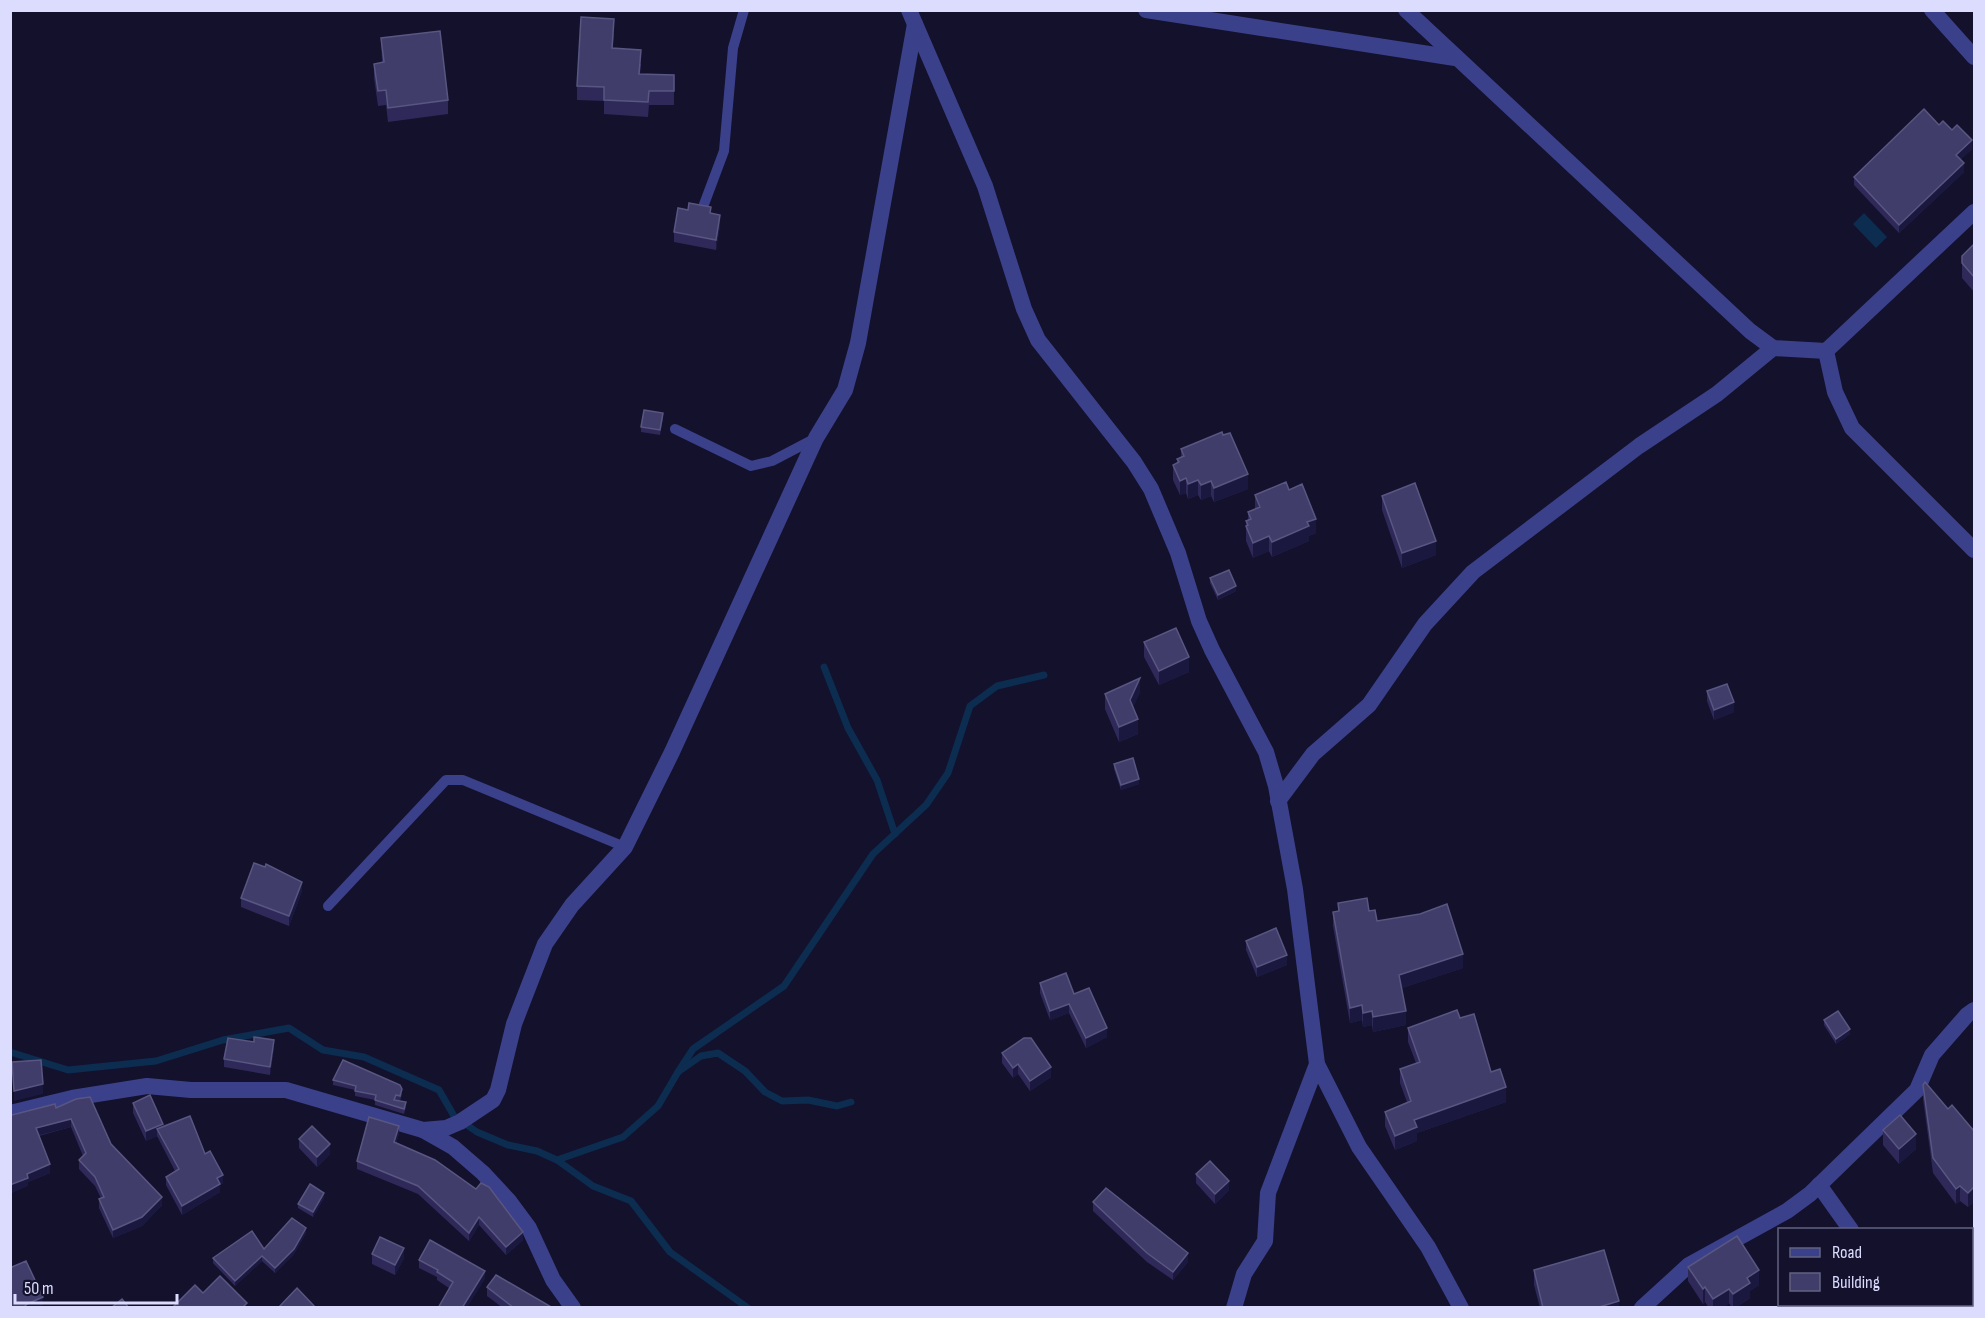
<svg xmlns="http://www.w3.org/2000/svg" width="1985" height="1318" font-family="'Sofia Sans Condensed',sans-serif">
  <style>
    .water { fill: #0c2c50 }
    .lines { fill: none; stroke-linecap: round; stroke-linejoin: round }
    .stream { stroke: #0c2c50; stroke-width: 7 }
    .service { stroke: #3b408b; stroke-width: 10 }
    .minor { stroke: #3b408b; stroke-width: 16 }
    .wall { fill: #2e2959 }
    .shaded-wall { fill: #1b1840 }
    .building { fill: #413d6b; stroke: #595682; stroke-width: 1.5 }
  </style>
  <rect width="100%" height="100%" fill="#13112c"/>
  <polygon class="water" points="1864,213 1887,237 1876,248 1853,224"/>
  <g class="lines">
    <g class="stream">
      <polyline points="824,667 848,728 877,780 895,834"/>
      <polyline points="10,1052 68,1070 156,1061 223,1040 289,1028 323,1050 364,1057 439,1090 454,1116 477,1132 508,1145 537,1151 557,1160 593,1186 631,1201 670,1252 748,1308"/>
      <polyline points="678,1072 693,1049 784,986 873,854 926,805 948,773 970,706 997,686 1044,675"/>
      <polyline points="557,1160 623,1137 658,1106 678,1072 701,1056 718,1053 745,1071 765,1092 782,1101 808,1100 837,1106 851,1102"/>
    </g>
    <g class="service">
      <polyline points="703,207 724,151 733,48 744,10"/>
      <polyline points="675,429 751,466 772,461 816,438"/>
      <polyline points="328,906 446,780 463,780 625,847"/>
    </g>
    <g class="minor">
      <polyline points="909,10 985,186 1024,309 1038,340 1134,462 1151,489 1178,553 1199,621 1212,650 1266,752 1276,786 1295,889 1317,1064 1359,1147 1428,1247 1461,1308"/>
      <polyline points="1146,10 1455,58"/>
      <polyline points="1406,10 1750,331 1773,348 1826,351 1974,212"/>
      <polyline points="1932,10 1974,57"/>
      <polyline points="1826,351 1835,392 1852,428 1974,550"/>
      <polyline points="1278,801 1313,754 1369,705 1425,624 1473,572 1639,446 1717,394 1773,348"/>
      <polyline points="10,1113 72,1098 147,1086 191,1090 286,1090 423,1130 453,1147 483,1173 509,1201 529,1228 553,1280 573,1308"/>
      <polyline points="423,1130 446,1128 460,1122 493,1100 498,1090 514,1024 545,944 572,905 625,847 672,752 816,438 845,390 858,343 915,24"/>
      <polyline points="1819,1185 1851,1230"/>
      <polyline points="1912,1304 1915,1308"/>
      <polyline points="1234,1308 1244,1274 1265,1241 1268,1193 1317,1064"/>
      <polyline points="1642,1308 1689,1265 1787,1211 1810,1194 1917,1090 1932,1055 1967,1015 1974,1010"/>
    </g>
  </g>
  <g class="wall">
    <polygon points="614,33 613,48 641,64 640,74 674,75 674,105 649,105 648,117 604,114 604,101 577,100 577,86"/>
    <polygon points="381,38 448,100 448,114 388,122 386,105 378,106 374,78 374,64 382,63"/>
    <polygon points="1939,125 1952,130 1972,149 1960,160 1964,172 1899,233 1854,185 1854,177"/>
    <polygon points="711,213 720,225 716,250 674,242 674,232"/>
    <polygon points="1974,244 1974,292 1962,278 1962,256"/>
    <polygon points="663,418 660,435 641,432 641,427"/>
    <polygon points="1181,449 1248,489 1214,502 1211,496 1201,500 1198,495 1188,499 1186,493 1180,495 1173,480 1173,465 1177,463 1177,459 1181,457"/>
    <polygon points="1289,490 1316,533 1309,536 1309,541 1272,557 1269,551 1253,558 1246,541 1246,521 1248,520 1248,512 1255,509 1255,495"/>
    <polygon points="1382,496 1436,555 1402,568 1382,510"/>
    <polygon points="1210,578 1236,591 1218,600 1210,583"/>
    <polygon points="1144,642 1189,672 1159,685 1144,657"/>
    <polygon points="1707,691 1734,712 1714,720 1707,701"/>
    <polygon points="1140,692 1133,707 1138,734 1119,742 1105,709 1105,694"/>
    <polygon points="1114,764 1139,784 1121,790 1114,769"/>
    <polygon points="302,891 289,926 241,907 241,898"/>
    <polygon points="1338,903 1369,911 1377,921 1463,968 1402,988 1406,1025 1373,1032 1372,1025 1363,1027 1362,1020 1350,1023 1333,926 1333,912 1338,911"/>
    <polygon points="1246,941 1287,965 1257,977 1246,950"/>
    <polygon points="1040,983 1074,994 1107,1037 1086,1048 1069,1013 1050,1020 1040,993"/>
    <polygon points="1460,1018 1491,1072 1506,1102 1417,1133 1417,1141 1395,1150 1385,1126 1385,1112 1407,1102 1400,1083 1400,1069 1416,1063 1408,1042 1408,1028"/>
    <polygon points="1824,1020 1850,1034 1836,1044 1824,1025"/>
    <polygon points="274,1048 270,1075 224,1067 224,1059"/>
    <polygon points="1002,1053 1051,1077 1030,1091 1018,1074 1013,1078 1002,1063"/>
    <polygon points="333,1080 402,1094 400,1101 406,1107 404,1114 375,1105 375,1100 355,1096 355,1090 333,1085"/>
    <polygon points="1923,1085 1948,1109 1974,1131 1974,1202 1968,1207 1960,1201 1956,1204 1933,1173 1923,1099"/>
    <polygon points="133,1103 163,1127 205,1154 223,1183 220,1185 220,1192 182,1215 166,1185 166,1177 175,1171 157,1136 146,1141 133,1113"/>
    <polygon points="56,1108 111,1144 162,1205 142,1226 113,1238 99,1208 99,1199 101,1198 95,1186 79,1169 79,1160 83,1156 71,1127 39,1136 50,1173 28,1182 28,1186 12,1115"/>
    <polygon points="1883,1130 1916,1149 1899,1164 1883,1145"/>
    <polygon points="399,1134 396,1143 523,1240 506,1255 479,1225 469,1241 418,1194 357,1169 357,1161"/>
    <polygon points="299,1139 330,1154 317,1167 299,1148"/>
    <polygon points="1196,1174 1229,1190 1215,1204 1196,1183"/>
    <polygon points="324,1198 313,1217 298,1208 298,1204"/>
    <polygon points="1093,1202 1188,1262 1173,1280 1147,1262 1093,1211"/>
    <polygon points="306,1233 294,1254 275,1273 262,1261 235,1286 213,1263 213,1258 264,1249"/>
    <polygon points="372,1254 404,1258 395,1275 372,1264"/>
    <polygon points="419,1260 485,1279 449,1288 437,1280 437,1277 419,1268"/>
    <polygon points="1688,1267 1759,1285 1750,1291 1750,1298 1735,1308 1732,1308 1729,1303 1723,1308 1709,1308 1705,1302 1703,1304 1688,1281"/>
    <polygon points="1534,1270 1619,1308 1540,1308 1534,1285"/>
    <polygon points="487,1287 553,1308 503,1308 487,1296"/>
  </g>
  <g class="shaded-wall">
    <polygon points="1972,140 1972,149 1956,164 1956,155"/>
    <polygon points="1964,163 1964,172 1899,233 1899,225"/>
    <polygon points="720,215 720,225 716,250 716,240"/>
    <polygon points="1248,474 1248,489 1214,502 1214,488"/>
    <polygon points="1186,478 1186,493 1180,495 1180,481"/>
    <polygon points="1198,480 1198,495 1188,499 1188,484"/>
    <polygon points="1211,481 1211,496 1201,500 1201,485"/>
    <polygon points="1316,519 1316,533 1309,536 1309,541 1272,557 1272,542 1307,522"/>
    <polygon points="1269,536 1269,551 1253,558 1253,543"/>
    <polygon points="1436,541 1436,555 1402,568 1402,553"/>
    <polygon points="1236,586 1236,591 1218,600 1218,595"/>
    <polygon points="1189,657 1189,672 1159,685 1159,671"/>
    <polygon points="1140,678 1140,692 1130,714 1130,700"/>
    <polygon points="1734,702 1734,712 1714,720 1714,710"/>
    <polygon points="1138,719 1138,734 1119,742 1119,727"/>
    <polygon points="1139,779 1139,784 1121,790 1121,785"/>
    <polygon points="302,882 302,891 289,926 289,916"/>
    <polygon points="1463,954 1463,968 1399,989 1399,975"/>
    <polygon points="1287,955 1287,965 1257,977 1257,967"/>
    <polygon points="1069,1004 1069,1013 1050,1020 1050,1011"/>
    <polygon points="1362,1005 1362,1020 1350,1023 1350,1008"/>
    <polygon points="1372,1011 1372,1025 1363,1027 1363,1013"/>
    <polygon points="1406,1011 1406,1025 1373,1032 1373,1017"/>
    <polygon points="1107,1028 1107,1037 1086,1048 1086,1038"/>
    <polygon points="1850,1029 1850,1034 1836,1044 1836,1039"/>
    <polygon points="274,1040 274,1048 270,1075 270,1067"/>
    <polygon points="1018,1064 1018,1074 1013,1078 1013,1068"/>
    <polygon points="1051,1067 1051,1077 1030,1091 1030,1081"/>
    <polygon points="43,1084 43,1094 14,1101 14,1091"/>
    <polygon points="1506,1087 1506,1102 1417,1133 1417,1141 1395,1150 1395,1136 1414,1120"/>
    <polygon points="71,1119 71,1127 36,1136 36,1128"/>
    <polygon points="163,1124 163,1134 157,1129 157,1136 146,1141 146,1131"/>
    <polygon points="399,1126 399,1134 394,1150 394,1142"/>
    <polygon points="1916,1134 1916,1149 1899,1164 1899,1149"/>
    <polygon points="330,1144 330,1154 317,1167 317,1157"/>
    <polygon points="50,1164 50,1173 28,1182 28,1186 10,1194 10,1185 27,1174"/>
    <polygon points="223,1175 223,1183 220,1185 220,1192 182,1215 182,1206 217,1178"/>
    <polygon points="1229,1181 1229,1190 1215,1204 1215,1194"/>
    <polygon points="1960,1186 1960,1201 1956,1204 1956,1189"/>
    <polygon points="1974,1187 1974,1202 1968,1207 1968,1193"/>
    <polygon points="324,1193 324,1198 313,1217 313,1212"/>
    <polygon points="162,1197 162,1205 142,1226 113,1238 113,1230"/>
    <polygon points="479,1217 479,1225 469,1241 469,1233"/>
    <polygon points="306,1228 306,1233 294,1254 275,1273 275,1268"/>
    <polygon points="523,1232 523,1240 506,1255 506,1247"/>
    <polygon points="404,1248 404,1258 395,1275 395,1265"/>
    <polygon points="1188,1253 1188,1262 1173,1280 1173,1272"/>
    <polygon points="262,1256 262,1261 235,1286 235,1281"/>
    <polygon points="1759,1270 1759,1285 1750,1291 1750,1298 1735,1308 1733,1308 1733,1294 1747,1278"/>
    <polygon points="485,1271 485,1279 467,1308 462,1308"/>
    <polygon points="1705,1287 1705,1302 1703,1304 1703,1289"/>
    <polygon points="1729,1289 1729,1303 1723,1308 1713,1308 1713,1299"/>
    <polygon points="43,1297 43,1305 38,1308 23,1308 27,1304"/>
    <polygon points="1619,1301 1619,1308 1596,1308"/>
  </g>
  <g class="building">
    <polygon points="581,17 614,19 612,48 641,50 639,74 674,75 674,91 649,91 648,102 604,100 604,87 577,86"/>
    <polygon points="440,31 448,100 388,108 386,90 378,91 374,64 384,62 381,38"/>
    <polygon points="1924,109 1939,125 1943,121 1952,130 1957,125 1972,140 1956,155 1964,163 1899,225 1854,177"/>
    <polygon points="689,203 711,207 710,213 720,215 716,240 674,232 678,208 688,210"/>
    <polygon points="1974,244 1974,277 1962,263 1962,256"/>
    <polygon points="644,410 663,413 660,430 641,427"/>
    <polygon points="1222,432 1223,435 1230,433 1248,474 1214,488 1211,481 1201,485 1198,480 1188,484 1186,478 1180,481 1173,465 1179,462 1177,459 1184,456 1181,449"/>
    <polygon points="1286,482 1289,490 1302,484 1316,519 1307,522 1309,526 1272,542 1269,536 1253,543 1246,526 1248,525 1246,521 1251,519 1248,512 1260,507 1255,495"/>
    <polygon points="1415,483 1436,541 1402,553 1382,496"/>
    <polygon points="1229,570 1236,586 1218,595 1210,578"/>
    <polygon points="1176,628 1189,657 1159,671 1144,642"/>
    <polygon points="1140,678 1130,700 1138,719 1119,727 1105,694"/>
    <polygon points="1727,684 1734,702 1714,710 1707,691"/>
    <polygon points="1133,758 1139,779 1121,785 1114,764"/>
    <polygon points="254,863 265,867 266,864 302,882 289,916 241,898"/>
    <polygon points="1367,898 1369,911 1375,910 1377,921 1420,914 1447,904 1463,954 1399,975 1406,1011 1373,1017 1372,1011 1363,1013 1362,1005 1350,1008 1333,912 1339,911 1338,903"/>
    <polygon points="1276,928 1287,955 1257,967 1246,941"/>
    <polygon points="1066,973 1074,994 1089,988 1107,1028 1086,1038 1069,1004 1050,1011 1040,983"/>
    <polygon points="1457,1010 1460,1018 1474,1014 1491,1072 1500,1069 1506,1087 1414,1120 1417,1127 1395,1136 1385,1112 1411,1101 1400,1069 1420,1062 1408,1028"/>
    <polygon points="1838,1011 1850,1029 1836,1039 1824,1020"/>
    <polygon points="254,1037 274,1040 270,1067 224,1059 228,1038 254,1042"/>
    <polygon points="1024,1038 1031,1038 1051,1067 1030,1081 1018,1064 1013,1068 1002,1053"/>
    <polygon points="41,1060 43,1084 14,1091 12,1062"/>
    <polygon points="343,1060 400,1085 402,1089 400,1096 396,1095 394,1100 406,1102 404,1109 375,1100 376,1095 355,1091 356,1086 333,1080"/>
    <polygon points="1925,1082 1948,1109 1952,1105 1974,1131 1974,1187 1968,1193 1960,1186 1956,1189 1933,1158 1923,1085"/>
    <polygon points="150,1095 163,1124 146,1131 133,1103"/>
    <polygon points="90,1097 111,1144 162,1197 142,1217 113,1230 99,1199 104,1197 95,1177 79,1160 86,1153 71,1119 36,1128 50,1164 27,1174 28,1178 10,1185 10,1114 12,1115 55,1104 56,1108 76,1099"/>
    <polygon points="1900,1115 1916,1134 1899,1149 1883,1130"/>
    <polygon points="190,1116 205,1154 210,1151 223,1175 217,1178 220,1184 182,1206 166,1177 179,1169 157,1129"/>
    <polygon points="369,1117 399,1126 394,1142 435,1160 476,1189 481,1183 489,1187 523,1232 506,1247 479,1217 469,1233 418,1186 357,1161"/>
    <polygon points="312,1126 330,1144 317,1157 299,1139"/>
    <polygon points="1210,1161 1229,1181 1215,1194 1196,1174"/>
    <polygon points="310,1184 324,1193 313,1212 298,1204"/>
    <polygon points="1106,1188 1188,1253 1173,1272 1147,1253 1093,1202"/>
    <polygon points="292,1218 306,1228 294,1249 275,1268 262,1256 235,1281 213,1258 252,1231 264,1249"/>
    <polygon points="1737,1236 1759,1270 1747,1278 1750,1283 1733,1294 1729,1289 1713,1299 1705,1287 1703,1289 1688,1267"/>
    <polygon points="380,1237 404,1248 395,1265 372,1254"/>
    <polygon points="430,1240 485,1271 462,1308 438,1308 453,1282 437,1272 438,1270 419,1260"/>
    <polygon points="1604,1250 1619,1301 1596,1308 1543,1308 1534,1270"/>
    <polygon points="26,1261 43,1297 27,1304 23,1308 10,1308 10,1265 12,1267"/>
    <polygon points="496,1275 553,1308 514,1308 487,1287"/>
    <polygon points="220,1276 247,1303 242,1308 172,1308 195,1285 203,1293"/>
    <polygon points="297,1288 316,1308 278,1308"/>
    <polygon points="122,1299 129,1308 111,1308"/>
  </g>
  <rect width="1985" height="1318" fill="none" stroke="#dcdcff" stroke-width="24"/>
  <rect x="1778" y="1228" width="195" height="78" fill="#13112c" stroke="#636280" stroke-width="1.5"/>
  <rect x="1790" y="1248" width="30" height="9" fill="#3b408b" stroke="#636280" stroke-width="1.5"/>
  <text x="1832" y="1258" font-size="18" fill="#dcdcff">Road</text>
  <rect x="1790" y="1273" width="30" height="18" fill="#413d6b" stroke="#636280" stroke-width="1.5"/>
  <text x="1832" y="1288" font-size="18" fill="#dcdcff">Building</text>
  <path d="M15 1294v9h162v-9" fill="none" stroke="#dcdcff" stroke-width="3"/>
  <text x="24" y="1294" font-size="18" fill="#dcdcff" stroke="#13112c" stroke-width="4.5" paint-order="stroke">50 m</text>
</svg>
